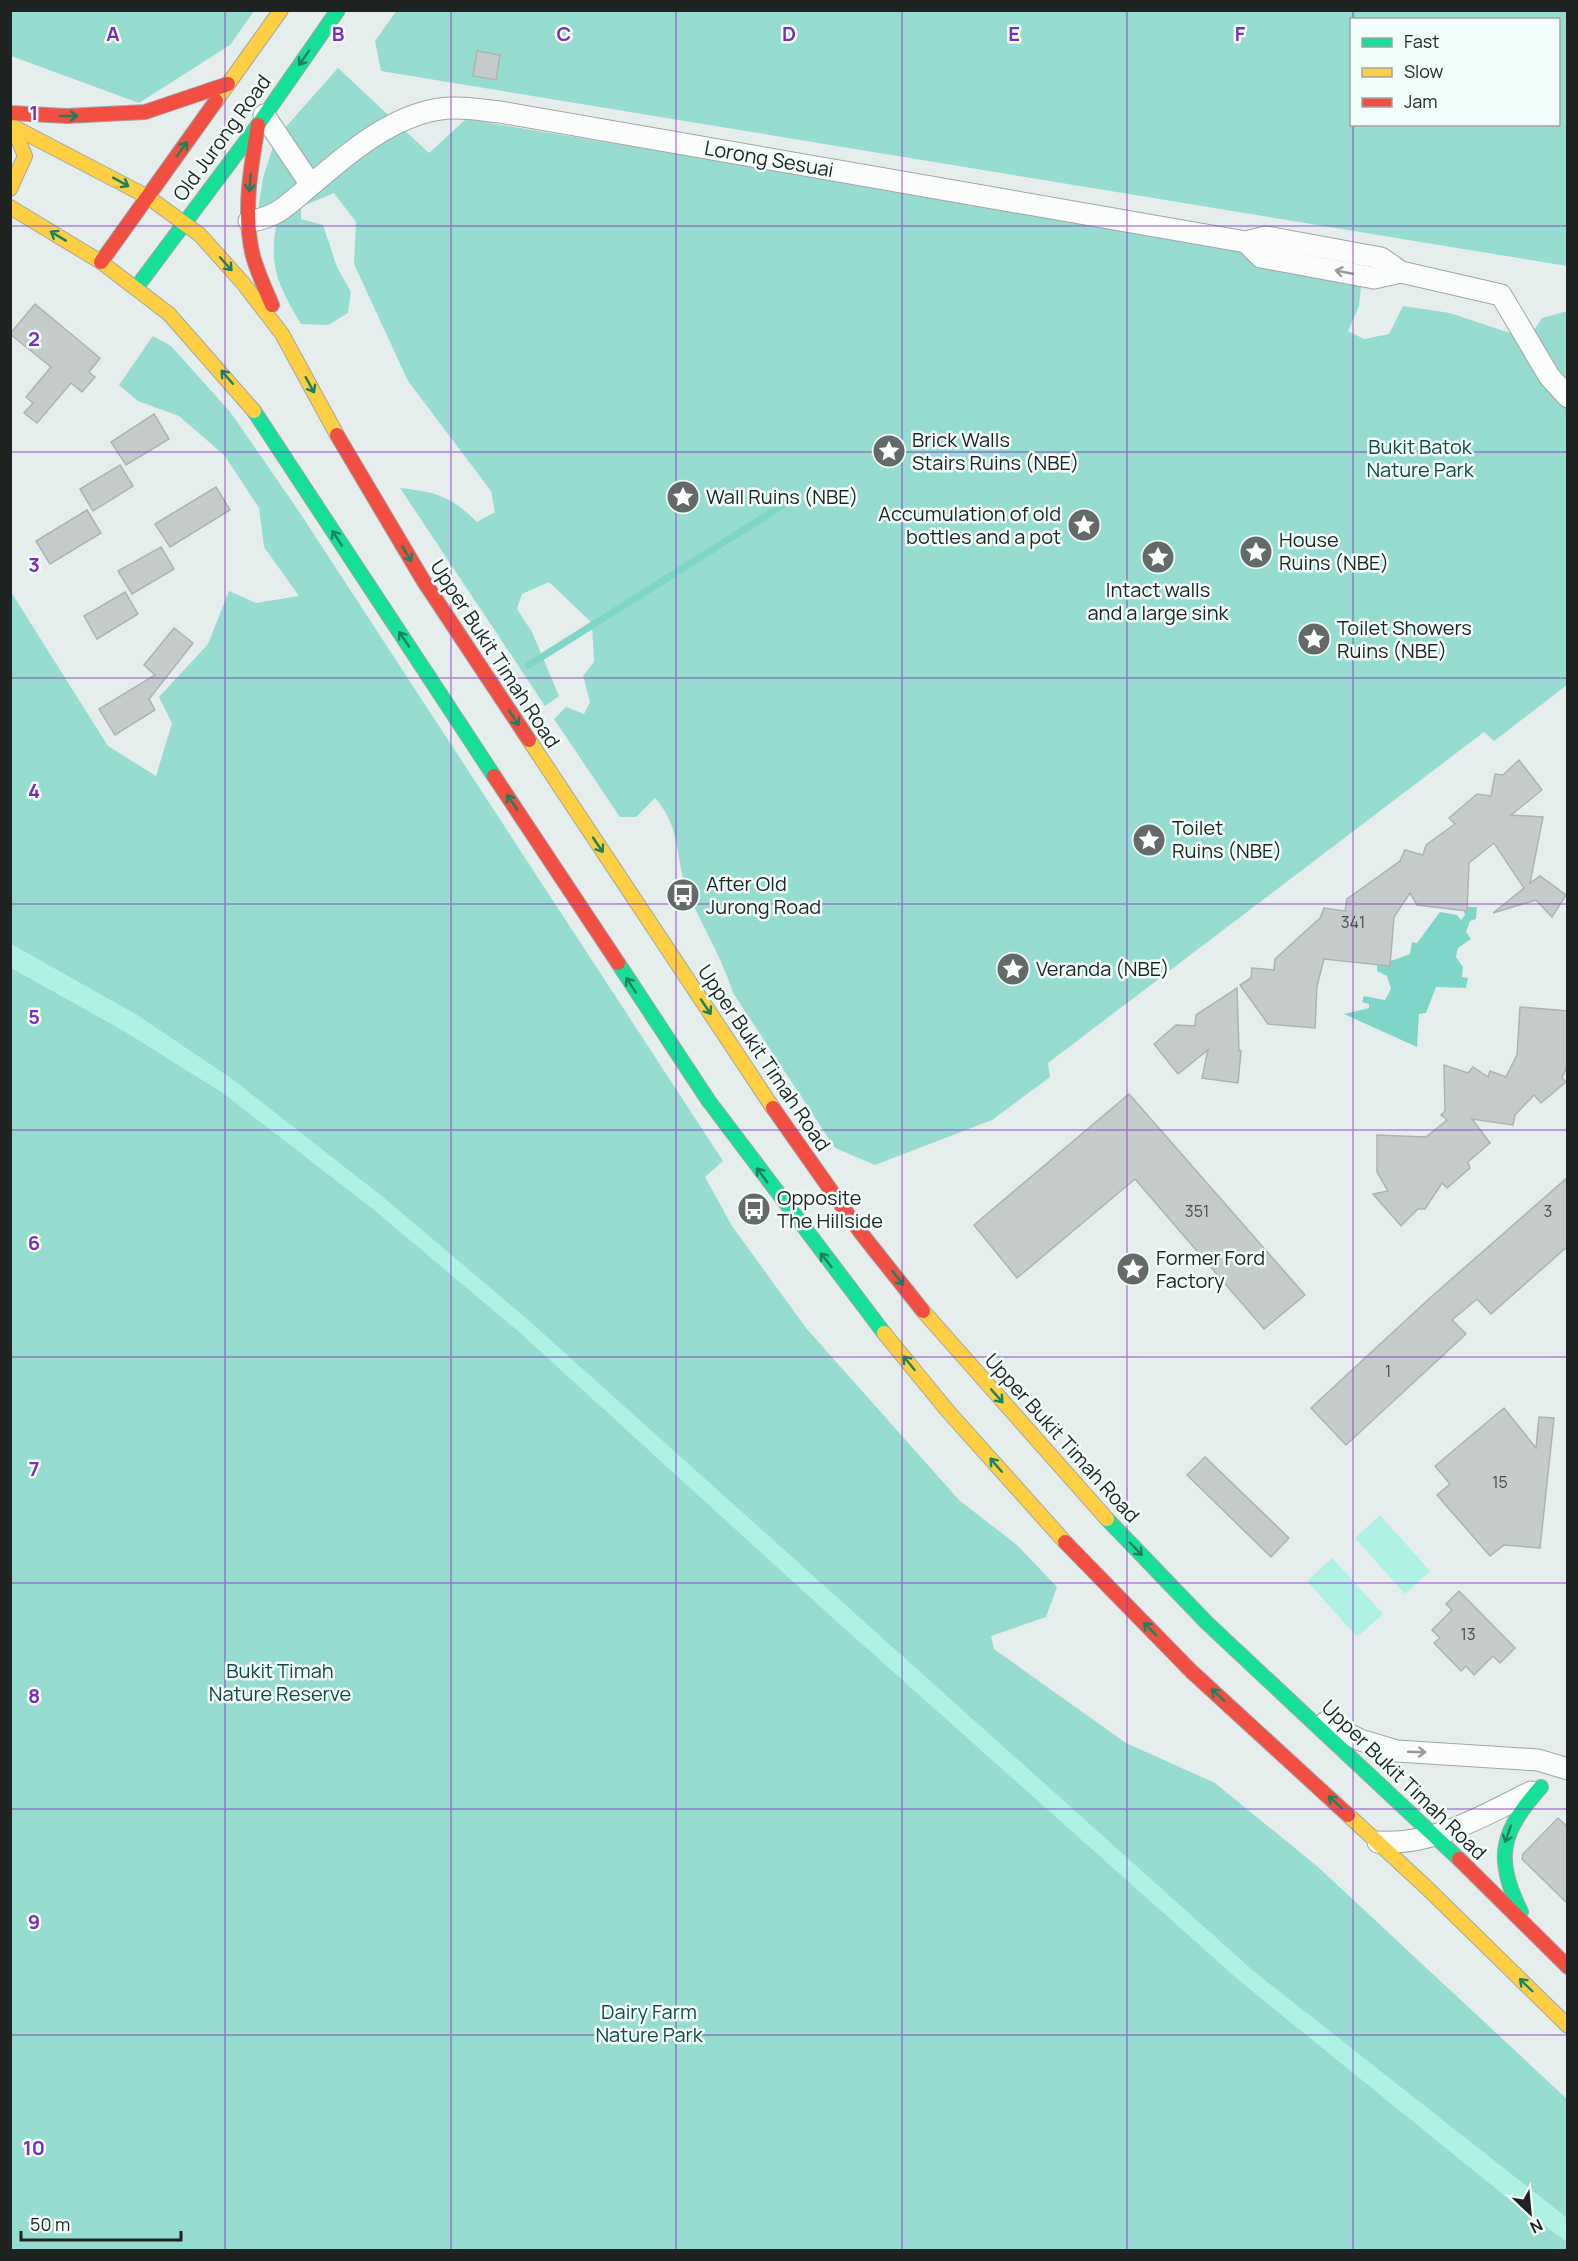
<svg xmlns="http://www.w3.org/2000/svg" width="1578" height="2261" font-family="Manrope,sans-serif">
  <style>
    .green { fill: #b0f1e5 }
    .forest { fill: #96dcd0; fill-rule: evenodd }
    .water { fill: #7fd6c8 }
    .lines { fill: none; stroke-linecap: round; stroke-linejoin: round }
    .stream { stroke: #7fd6c8; stroke-width: 7 }
    .building { fill: #c6cccb; stroke: #acb3b2; stroke-width: 1.5 }
    .street-casing { stroke: #a0a6a6; stroke-width: 23 }
    .fast-casing { stroke: #a0a6a6; stroke-width: 16 }
    .slow-casing { stroke: #a0a6a6; stroke-width: 16 }
    .jam-casing { stroke: #a0a6a6; stroke-width: 16 }
    .street { stroke: #fbfcfc; stroke-width: 21 }
    .fast { stroke: #16e098; stroke-width: 14 }
    .slow { stroke: #ffcf43; stroke-width: 14 }
    .jam { stroke: #f24e42; stroke-width: 14 }
    .oneway { stroke: #1a825d }
    .oneway2 { stroke: #989a9a }
    .grid { fill: none; stroke: #7b2cbf; stroke-width: 1.5; stroke-opacity: 0.55 }
    .labels { text-anchor: middle; stroke-width: 5; stroke-linejoin: round; paint-order: stroke }
    .number-label { font-size: 16px; fill: #484d4c }
    .street-label { font-size: 20px; fill: #1e2322; stroke: #f2fefb }
    .poi-label { font-size: 20px; fill: #1e2322; stroke: #f2fefb; text-anchor: start }
    .park-label { font-size: 20px; fill: #144941; stroke: #f2fefb }
    .grid-label { font-size: 20px; text-anchor: middle; font-weight: bold; fill: #7b2cbf; stroke: #f2fefb; stroke-width: 5; stroke-linejoin: round; paint-order: stroke }
  </style>
  <rect width="100%" height="100%" fill="#e6eeed"/>
  <g class="green">
    <polygon points="11,944 137,1015 232,1079 384,1198 528,1320 1252,1970 1567,2218 1567,2242 1515,2204 1241,1982 833,1618 517,1330 373,1209 223,1093 124,1031 11,967"/>
    <polygon points="1380,1515 1430,1571 1405,1594 1355,1538"/>
    <polygon points="1332,1558 1383,1614 1357,1637 1307,1581"/>
  </g>
  <g class="forest">
    <path d="M 397,10 L 1567,11 L 1567,266 L 381,71 L 375,41 ZM 1352,20 L 1558,20 L 1558,124 L 1352,124 Z"/>
    <polygon points="10,11 254,11 230,45 139,103 11,56"/>
    <path d="M 338,68 L 429,153 L 466,119 L 1363,267 L 1359,306 L 1348,331 L 1364,339 L 1389,334 L 1403,306 L 1450,313 L 1528,339 L 1542,318 L 1567,311 L 1567,685 L 1494,741 L 1484,732 L 1048,1063 L 1050,1077 L 992,1120 L 875,1165 L 835,1148 L 733,993 C 722,957 702,927 688,892 C 674,859 683,830 655,798 L 636,817 L 620,817 L 554,719 L 566,707 L 584,714 L 590,702 L 583,676 L 594,662 L 592,623 L 549,582 L 522,594 L 517,609 L 532,632 L 559,696 L 545,706 L 400,488 C 436,492 451,496 477,522 L 495,512 L 491,491 L 408,381 L 354,264 L 356,222 L 334,193 L 301,207 L 301,219 L 323,225 L 337,267 L 351,292 L 348,313 L 328,325 L 301,324 C 278,285 268,266 277,221 L 256,222 L 263,178 L 276,138 Z"/>
    <polygon points="153,336 171,346 231,413 300,513 723,1161 705,1177 732,1226 806,1328 959,1500 1017,1545 1057,1587 1046,1617 991,1636 994,1649 1126,1743 1215,1783 1318,1867 1567,2099 1567,2218 1252,1970 528,1320 384,1198 232,1079 137,1015 11,944 11,592 108,746 156,776 172,723 159,697 208,644 229,591 256,603 299,596 264,547 259,508 225,456 179,416 138,401 119,385"/>
    <polygon points="10,967 124,1031 223,1093 373,1209 517,1330 833,1618 1241,1982 1515,2204 1567,2242 1567,2250 11,2250"/>
  </g>
  <polygon class="water" points="1468,907 1477,907 1476,919 1470,921 1466,932 1471,939 1458,948 1456,957 1463,967 1462,977 1468,978 1466,988 1436,987 1426,1013 1419,1014 1417,1047 1344,1014 1369,1008 1369,1004 1362,1002 1364,996 1385,1000 1391,989 1387,976 1377,971 1377,966 1410,954 1412,942 1417,943 1440,912 1457,915 1461,920 1465,915 1463,909"/>
  <g class="lines">
    <polyline class="stream" points="529,665 791,500"/>
  </g>
  <g class="building">
    <polygon points="477,51 500,55 496,80 473,76"/>
    <polygon points="35,304 100,358 89,372 95,377 82,392 71,383 37,423 24,413 33,403 26,397 51,367 10,334"/>
    <polygon points="154,414 169,439 126,465 111,442"/>
    <polygon points="120,465 133,486 93,511 80,489"/>
    <polygon points="216,487 230,510 170,547 155,524"/>
    <polygon points="87,510 101,533 50,564 36,541"/>
    <polygon points="161,547 174,569 132,594 118,571"/>
    <polygon points="125,592 138,614 97,639 84,616"/>
    <polygon points="174,628 193,643 149,699 155,710 115,735 99,709 155,675 144,665"/>
    <polygon points="1519,760 1542,790 1511,815 1543,817 1530,883 1540,876 1566,895 1552,917 1536,900 1493,913 1524,888 1494,843 1469,863 1467,911 1417,905 1410,893 1394,917 1390,966 1324,959 1317,986 1315,1028 1268,1024 1240,985 1251,978 1252,968 1274,970 1275,959 1320,918 1324,908 1345,911 1347,899 1400,861 1405,850 1423,855 1426,845 1455,824 1449,818 1477,794 1491,796 1495,774 1503,775"/>
    <polygon points="1237,988 1239,1051 1241,1051 1238,1083 1202,1078 1208,1050 1178,1074 1154,1044 1176,1025 1195,1026 1196,1015"/>
    <polygon points="1520,1007 1568,1011 1568,1064 1562,1078 1566,1082 1541,1103 1534,1095 1515,1115 1513,1125 1472,1119 1490,1143 1468,1162 1470,1168 1447,1188 1442,1183 1425,1209 1418,1209 1401,1226 1373,1194 1388,1191 1377,1172 1377,1135 1426,1137 1447,1120 1441,1115 1445,1111 1444,1065 1468,1073 1473,1067 1488,1077 1490,1071 1506,1077 1517,1055"/>
    <polygon points="1129,1094 1305,1295 1264,1329 1135,1179 1017,1278 974,1225"/>
    <polygon points="1568,1177 1568,1246 1491,1314 1477,1299 1452,1320 1466,1334 1346,1445 1311,1408 1431,1297"/>
    <polygon points="1504,1408 1536,1448 1539,1417 1554,1418 1540,1548 1504,1545 1490,1556 1437,1495 1450,1484 1435,1466"/>
    <polygon points="1205,1457 1289,1538 1271,1557 1187,1475"/>
    <polygon points="1459,1591 1515,1648 1500,1663 1493,1656 1474,1675 1466,1666 1461,1671 1434,1643 1440,1638 1432,1630 1452,1610 1446,1604"/>
    <polygon points="1558,1818 1568,1827 1568,1904 1522,1859 1523,1854"/>
  </g>
  <g class="lines">
    <g class="street-casing">
      <g id="street">
        <polyline points="264,115 311,185"/>
        <path d="M 249,221 C 276,219 292,201 311,185 C 347,154 391,116 440,109 C 460,106 480,110 500,112 L 1246,242 L 1266,237 L 1381,258 L 1401,272 L 1501,295 L 1549,376 L 1568,397"/>
        <polyline points="1246,242 1261,257 1374,278 1401,272"/>
        <polyline points="1326,1722 1360,1740 1397,1751 1538,1760 1568,1769"/>
        <path d="M 1378,1842 C 1434,1846 1482,1816 1531,1792"/>
      </g>
    </g>
    <g class="fast-casing">
      <g id="fast">
        <polyline points="136,288 258,125 338,10"/>
        <polyline points="254,411 494,776"/>
        <polyline points="618,963 708,1100 884,1333"/>
        <polyline points="1107,1519 1207,1623 1459,1859"/>
        <path d="M 1521,1912 C 1494,1857 1501,1832 1541,1787"/>
      </g>
    </g>
    <g class="slow-casing">
      <g id="slow">
        <polyline points="216,101 281,10"/>
        <polyline points="10,125 148,197 200,235 243,283 282,334 337,435"/>
        <polyline points="10,189 25,156 13,127"/>
        <polyline points="10,207 101,262 169,314 254,411"/>
        <polyline points="529,740 773,1108"/>
        <polyline points="923,1311 1107,1519"/>
        <polyline points="884,1333 946,1409 1065,1542"/>
        <polyline points="1348,1815 1426,1887 1568,2026"/>
      </g>
    </g>
    <g class="jam-casing">
      <g id="jam">
        <polyline points="10,113 67,116 145,112 228,84"/>
        <path d="M 258,125 C 251,166 243,210 252,252 C 256,270 265,288 272,305"/>
        <polyline points="101,262 216,101"/>
        <polyline points="337,435 423,580 529,740"/>
        <polyline points="494,776 618,963"/>
        <polyline points="773,1108 861,1233 923,1311"/>
        <polyline points="1065,1542 1191,1671 1348,1815"/>
        <polyline points="1459,1859 1568,1967"/>
      </g>
    </g>
    <use href="#street" class="street"/>
    <use href="#fast" class="fast"/>
    <use href="#slow" class="slow"/>
    <use href="#jam" class="jam"/>
  </g>
  <defs><path id="oneway-shaft" d="M-6 0H5M1.5-3L5.5 0L1.5 3" fill="none" stroke-width="1.6" stroke-linecap="round" stroke-linejoin="round" transform="scale(1.5)"/></defs>
  <g class="oneway">
    <use href="#oneway-shaft" transform="translate(304 58) rotate(125)"/>
    <use href="#oneway-shaft" transform="translate(69 116)"/>
    <use href="#oneway-shaft" transform="translate(182 149) rotate(-55)"/>
    <use href="#oneway-shaft" transform="translate(121 182) rotate(29)"/>
    <use href="#oneway-shaft" transform="translate(250 183) rotate(94)"/>
    <use href="#oneway-shaft" transform="translate(58 236) rotate(-149)"/>
    <use href="#oneway-shaft" transform="translate(226 264) rotate(48)"/>
    <use href="#oneway-shaft" transform="translate(227 377) rotate(-131)"/>
    <use href="#oneway-shaft" transform="translate(310 385) rotate(61)"/>
    <use href="#oneway-shaft" transform="translate(337 538) rotate(-123)"/>
    <use href="#oneway-shaft" transform="translate(407 554) rotate(59)"/>
    <use href="#oneway-shaft" transform="translate(404 639) rotate(-124)"/>
    <use href="#oneway-shaft" transform="translate(514 718) rotate(57)"/>
    <use href="#oneway-shaft" transform="translate(512 802) rotate(-124)"/>
    <use href="#oneway-shaft" transform="translate(598 845) rotate(56)"/>
    <use href="#oneway-shaft" transform="translate(631 985) rotate(-123)"/>
    <use href="#oneway-shaft" transform="translate(706 1007) rotate(56)"/>
    <use href="#oneway-shaft" transform="translate(762 1175) rotate(-126)"/>
    <use href="#oneway-shaft" transform="translate(826 1260) rotate(-128)"/>
    <use href="#oneway-shaft" transform="translate(898 1278) rotate(52)"/>
    <use href="#oneway-shaft" transform="translate(909 1363) rotate(-129)"/>
    <use href="#oneway-shaft" transform="translate(997 1396) rotate(49)"/>
    <use href="#oneway-shaft" transform="translate(996 1465) rotate(-131)"/>
    <use href="#oneway-shaft" transform="translate(1136 1549) rotate(46)"/>
    <use href="#oneway-shaft" transform="translate(1150 1629) rotate(-135)"/>
    <use href="#oneway-shaft" transform="translate(1218 1695) rotate(-138)"/>
    <use href="#oneway-shaft" transform="translate(1335 1802) rotate(-137)"/>
    <use href="#oneway-shaft" transform="translate(1508 1834) rotate(109)"/>
    <use href="#oneway-shaft" transform="translate(1526 1985) rotate(-136)"/>
  </g>
  <g class="oneway2">
    <use href="#oneway-shaft" transform="translate(1344 272) rotate(-169)"/>
    <use href="#oneway-shaft" transform="translate(1417 1752) rotate(2)"/>
  </g>
  <path class="grid" d="M 225,10 L 225,2250M 451,10 L 451,2250M 676,10 L 676,2250M 902,10 L 902,2250M 1127,10 L 1127,2250M 1353,10 L 1353,20M 1353,124 L 1353,2250M 10,226 L 1568,226M 10,452 L 1568,452M 10,678 L 1568,678M 10,904 L 1568,904M 10,1130 L 1568,1130M 10,1357 L 1568,1357M 10,1583 L 1568,1583M 10,1809 L 1568,1809M 10,2035 L 1568,2035"/>
  <defs>
    <g id="sight-disc" transform="scale(1.725)"><circle r="9.5" fill="#646a69" stroke="#f2fefb"/><path d="M0-6L1.8-2.2L6-1.7L2.9 1.2L3.7 5.4L0 3.3L-3.7 5.4L-2.9 1.2L-6-1.7L-1.8-2.2Z" fill="#fff"/></g>
    <g id="bus-disc" transform="scale(1.725)"><circle r="9.5" fill="#646a69" stroke="#f2fefb"/><path d="M-5-6H5V4H4V6H2V4H-2V6H-4V4H-5ZM-3.5-4V0h7V-4ZM-3.5 1.2v1.5H-2V1.2ZM2 1.2v1.5H3.5V1.2Z" fill="#fff"/></g>
  </defs>
  <g fill-rule="evenodd">
    <use href="#sight-disc" x="889" y="451"/>
    <use href="#sight-disc" x="683" y="497"/>
    <use href="#sight-disc" x="1084" y="525"/>
    <use href="#sight-disc" x="1256" y="552"/>
    <use href="#sight-disc" x="1158" y="557"/>
    <use href="#sight-disc" x="1314" y="639"/>
    <use href="#sight-disc" x="1149" y="840"/>
    <use href="#bus-disc" x="683" y="895"/>
    <use href="#sight-disc" x="1013" y="969"/>
    <use href="#bus-disc" x="754" y="1209"/>
    <use href="#sight-disc" x="1133" y="1269"/>
  </g>
  <g class="labels">
    <g class="number-label">
      <text x="1353" y="928">341</text>
      <text x="1197" y="1217">351</text>
      <text x="1548" y="1217">3</text>
      <text x="1388" y="1377">1</text>
      <text x="1500" y="1488">15</text>
      <text x="1468" y="1640">13</text>
    </g>
    <g class="street-label">
      <text transform="translate(222 138) rotate(-54)" y="7">Old Jurong Road</text>
      <text transform="translate(769 159) rotate(10)" y="7">Lorong Sesuai</text>
      <text transform="translate(495 654) rotate(57)" y="7">Upper Bukit Timah Road</text>
      <text transform="translate(764 1058) rotate(56)" y="7">Upper Bukit Timah Road</text>
      <text transform="translate(1062 1438) rotate(48)" y="7">Upper Bukit Timah Road</text>
      <text transform="translate(1404 1780) rotate(44)" y="7">Upper Bukit Timah Road</text>
    </g>
    <g class="poi-label">
      <text x="912" y="447">Brick Walls<tspan x="912" dy="23">Stairs Ruins (NBE)</tspan></text>
      <text x="706" y="504">Wall Ruins (NBE)</text>
      <text x="1061" y="521" text-anchor="end">Accumulation of old<tspan x="1061" dy="23">bottles and a pot</tspan></text>
      <text x="1279" y="547">House<tspan x="1279" dy="23">Ruins (NBE)</tspan></text>
      <text x="1158" y="597" text-anchor="middle">Intact walls<tspan x="1158" dy="23">and a large sink</tspan></text>
      <text x="1337" y="635">Toilet Showers<tspan x="1337" dy="23">Ruins (NBE)</tspan></text>
      <text x="1172" y="835">Toilet<tspan x="1172" dy="23">Ruins (NBE)</tspan></text>
      <text x="706" y="891">After Old<tspan x="706" dy="23">Jurong Road</tspan></text>
      <text x="1036" y="976">Veranda (NBE)</text>
      <text x="777" y="1205">Opposite<tspan x="777" dy="23">The Hillside</tspan></text>
      <text x="1156" y="1265">Former Ford<tspan x="1156" dy="23">Factory</tspan></text>
    </g>
    <g class="park-label">
      <text x="1420" y="454">Bukit Batok<tspan x="1420" dy="23">Nature Park</tspan></text>
      <text x="280" y="1678">Bukit Timah<tspan x="280" dy="23">Nature Reserve</tspan></text>
      <text x="649" y="2019">Dairy Farm<tspan x="649" dy="23">Nature Park</tspan></text>
    </g>
  </g>
  <g class="grid-label">
    <text x="113" y="41">A</text>
    <text x="338" y="41">B</text>
    <text x="564" y="41">C</text>
    <text x="789" y="41">D</text>
    <text x="1014" y="41">E</text>
    <text x="1240" y="41">F</text>
    <text x="34" y="120">1</text>
    <text x="34" y="346">2</text>
    <text x="34" y="572">3</text>
    <text x="34" y="798">4</text>
    <text x="34" y="1024">5</text>
    <text x="34" y="1250">6</text>
    <text x="34" y="1476">7</text>
    <text x="34" y="1703">8</text>
    <text x="34" y="1929">9</text>
    <text x="34" y="2155">10</text>
  </g>
  <rect width="1578" height="2261" fill="none" stroke="#1e2322" stroke-width="24"/>
  <rect x="1350" y="18" width="210" height="108" fill="#f2fefb" stroke="#9da6a4" stroke-width="1.5"/>
  <rect x="1362" y="38" width="30" height="9" fill="#16e098" stroke="#9da6a4" stroke-width="1.5"/>
  <text x="1404" y="48" font-size="18" fill="#1e2322">Fast</text>
  <rect x="1362" y="68" width="30" height="9" fill="#ffcf43" stroke="#9da6a4" stroke-width="1.5"/>
  <text x="1404" y="78" font-size="18" fill="#1e2322">Slow</text>
  <rect x="1362" y="98" width="30" height="9" fill="#f24e42" stroke="#9da6a4" stroke-width="1.5"/>
  <text x="1404" y="108" font-size="18" fill="#1e2322">Jam</text>
  <g transform="translate(1530 2213) rotate(154)" stroke="#f2fefb" stroke-width="4.5" paint-order="stroke">
  <path d="M0-4.5L10 22L0 15L-10 22Z" fill="#1e2322"/>
  <text y="-9" font-size="16" font-weight="bold" text-anchor="middle" fill="#1e2322">N</text>
  </g>
  <path d="M21 2231v9h160v-9" fill="none" stroke="#1e2322" stroke-width="3"/>
  <text x="30" y="2231" font-size="18" fill="#1e2322" stroke="#f2fefb" stroke-width="4.5" paint-order="stroke">50 m</text>
</svg>
